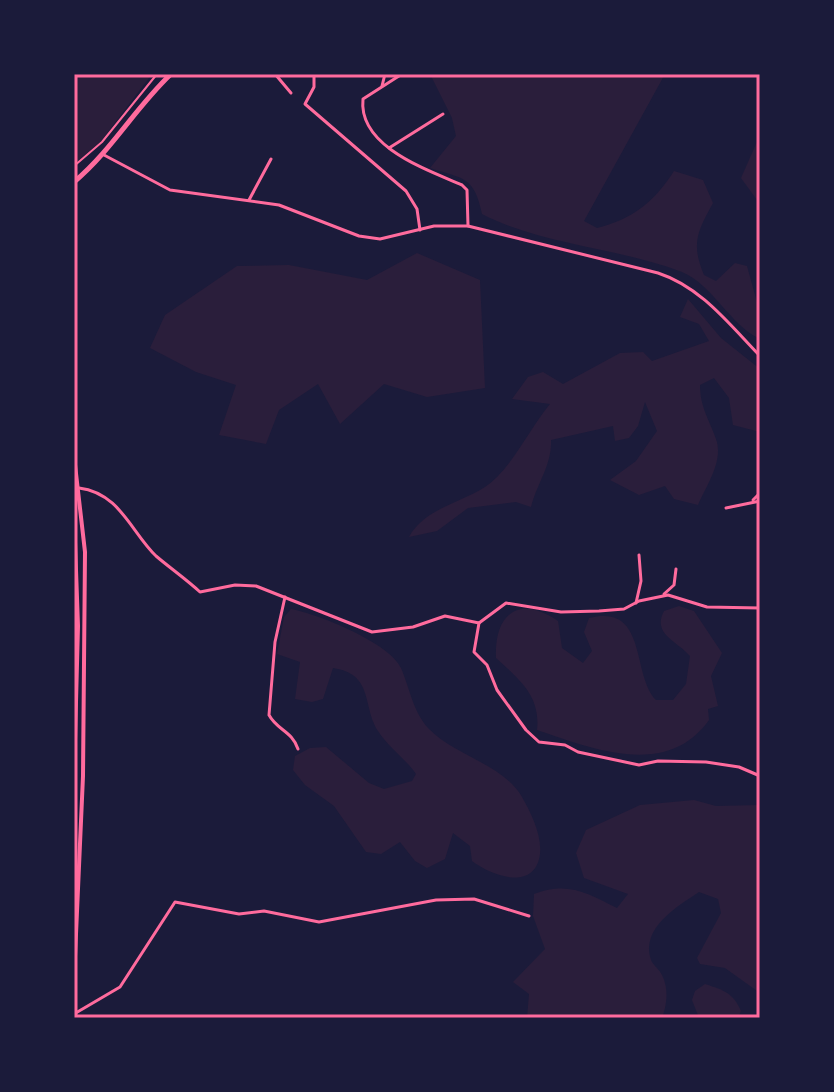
<svg xmlns="http://www.w3.org/2000/svg" width="834" height="1092" font-family="'Sofia Sans Condensed',sans-serif">
  <style>
    .green { fill: #2a1e3b }
    .lines { fill: none; stroke-linecap: round; stroke-linejoin: round }
    .path { stroke: #ff6b9d; stroke-width: 2 }
    .minor { stroke: #ff6b9d; stroke-width: 3 }
    .tertiary { stroke: #ff6b9d; stroke-width: 4 }
    .secondary { stroke: #ff6b9d; stroke-width: 5 }
    .neatline { fill: none; stroke: #ff6b9d; stroke-width: 3 }
  </style>
  <rect width="100%" height="100%" fill="#1b1b3a"/>
  <g class="green">
    <polygon points="74,74 152,74 101,141 74,164"/>
    <path d="M 430,74 L 665,74 L 584,221 L 597,228 C 633,219 654,202 674,171 L 703,180 L 713,203 C 697,232 691,244 704,275 L 716,281 L 735,263 L 747,266 L 760,313 L 760,339 C 730,325 713,285 682,272 C 617,247 544,246 482,214 C 474,176 464,179 430,168 L 456,136 L 452,118 Z"/>
    <polygon points="760,135 760,204 741,178"/>
    <polygon points="417,253 480,280 485,388 427,397 384,384 340,424 318,384 279,410 266,444 219,435 236,385 196,372 150,348 165,315 237,266 289,265 367,280"/>
    <path d="M 688,299 L 721,338 L 760,369 L 760,432 L 733,425 L 729,398 L 714,378 L 700,385 C 700,407 709,419 716,439 C 724,461 706,486 698,505 L 674,499 L 665,486 L 639,495 L 610,480 L 636,461 L 657,431 L 645,402 L 638,426 L 629,438 L 615,441 L 613,426 L 551,440 C 552,465 537,483 531,507 L 516,502 L 468,508 L 437,531 L 409,537 C 424,509 460,503 485,487 C 511,470 529,429 550,404 L 512,399 L 528,377 L 543,372 L 563,384 L 620,353 L 643,352 L 652,361 L 709,341 L 699,324 L 680,317 Z"/>
    <path d="M 679,606 L 694,611 L 722,653 L 711,676 L 718,706 L 708,709 L 709,720 C 667,779 593,749 537,730 C 541,696 519,679 496,658 C 494,614 519,594 558,621 L 562,648 L 583,663 L 592,651 L 584,632 L 589,618 C 648,603 631,674 656,700 L 673,700 L 686,684 L 690,656 C 676,640 652,634 664,611 Z"/>
    <path d="M 291,609 C 318,614 390,643 401,668 C 410,689 413,712 429,729 C 455,756 503,764 522,797 C 531,813 542,835 540,854 C 535,892 492,876 472,861 L 470,846 L 453,833 L 445,859 L 427,868 L 415,861 L 400,842 L 381,854 L 366,852 L 334,806 L 305,785 L 293,770 L 295,756 L 310,748 L 326,747 L 369,783 L 384,789 L 412,781 L 416,774 C 405,758 388,747 378,731 C 362,706 374,674 333,668 L 323,699 L 312,702 L 295,699 L 300,662 L 277,654 L 284,617 Z"/>
    <path d="M 694,800 L 716,806 L 760,805 L 760,993 L 725,968 L 700,964 L 697,958 L 721,913 L 718,899 L 699,892 C 678,906 640,928 651,960 C 653,965 660,970 662,975 C 669,989 667,1005 662,1018 L 527,1018 L 529,994 L 513,982 L 545,949 L 533,916 L 534,894 C 568,881 587,893 617,908 L 628,894 L 584,878 L 576,853 L 586,830 L 640,805 Z"/>
    <path d="M 705,984 C 724,990 733,993 741,1011 L 738,1018 L 699,1018 L 692,1000 L 695,991 Z"/>
  </g>
  <g class="lines">
    <polyline class="path" points="74,166 102,142 157,74"/>
    <g class="minor">
      <polyline points="275,74 291,93"/>
      <polyline points="314,74 314,87 305,104 406,191 417,209 420,230"/>
      <path d="M 402,74 L 363,99 C 358,146 425,169 462,185 L 467,190 L 468,226"/>
      <polyline points="382,86 385,74"/>
      <polyline points="389,148 443,114"/>
      <path d="M 104,155 L 170,190 L 279,205 L 359,236 L 380,239 L 434,226 L 468,226 L 658,273 C 701,287 729,324 760,356"/>
      <polyline points="249,200 271,159"/>
      <path d="M 79,488 C 120,493 131,532 156,556 C 170,568 186,579 200,592 L 235,585 L 256,586 L 372,632 L 413,627 L 445,616 L 479,623 L 506,603 L 561,612 L 599,611 L 624,609 L 639,601 L 668,595 L 707,607 L 760,608"/>
      <polyline points="753,500 760,493"/>
      <polyline points="726,508 760,501"/>
      <polyline points="664,594 674,585 676,569"/>
      <path d="M 285,597 L 275,642 L 269,715 C 277,730 292,731 298,749"/>
      <polyline points="636,603 641,581 639,555"/>
      <polyline points="479,623 474,652 487,665 497,690 526,730 539,742 565,745 578,752 639,765 658,761 706,762 739,767 760,776"/>
      <polyline points="74,1014 120,987 175,902 239,914 264,911 319,922 436,900 474,899 529,916"/>
    </g>
    <g class="tertiary">
      <polyline points="74,456 85,552 83,776 74,979"/>
      <polyline points="74,514 78,626 74,778"/>
    </g>
    <path class="secondary" d="M 74,182 C 112,150 135,108 171,74"/>
  </g>
  <rect width="834" height="1092" fill="none" stroke="#1b1b3a" stroke-width="152"/>
  <rect x="76" y="76" width="682" height="940" class="neatline"/>
</svg>
